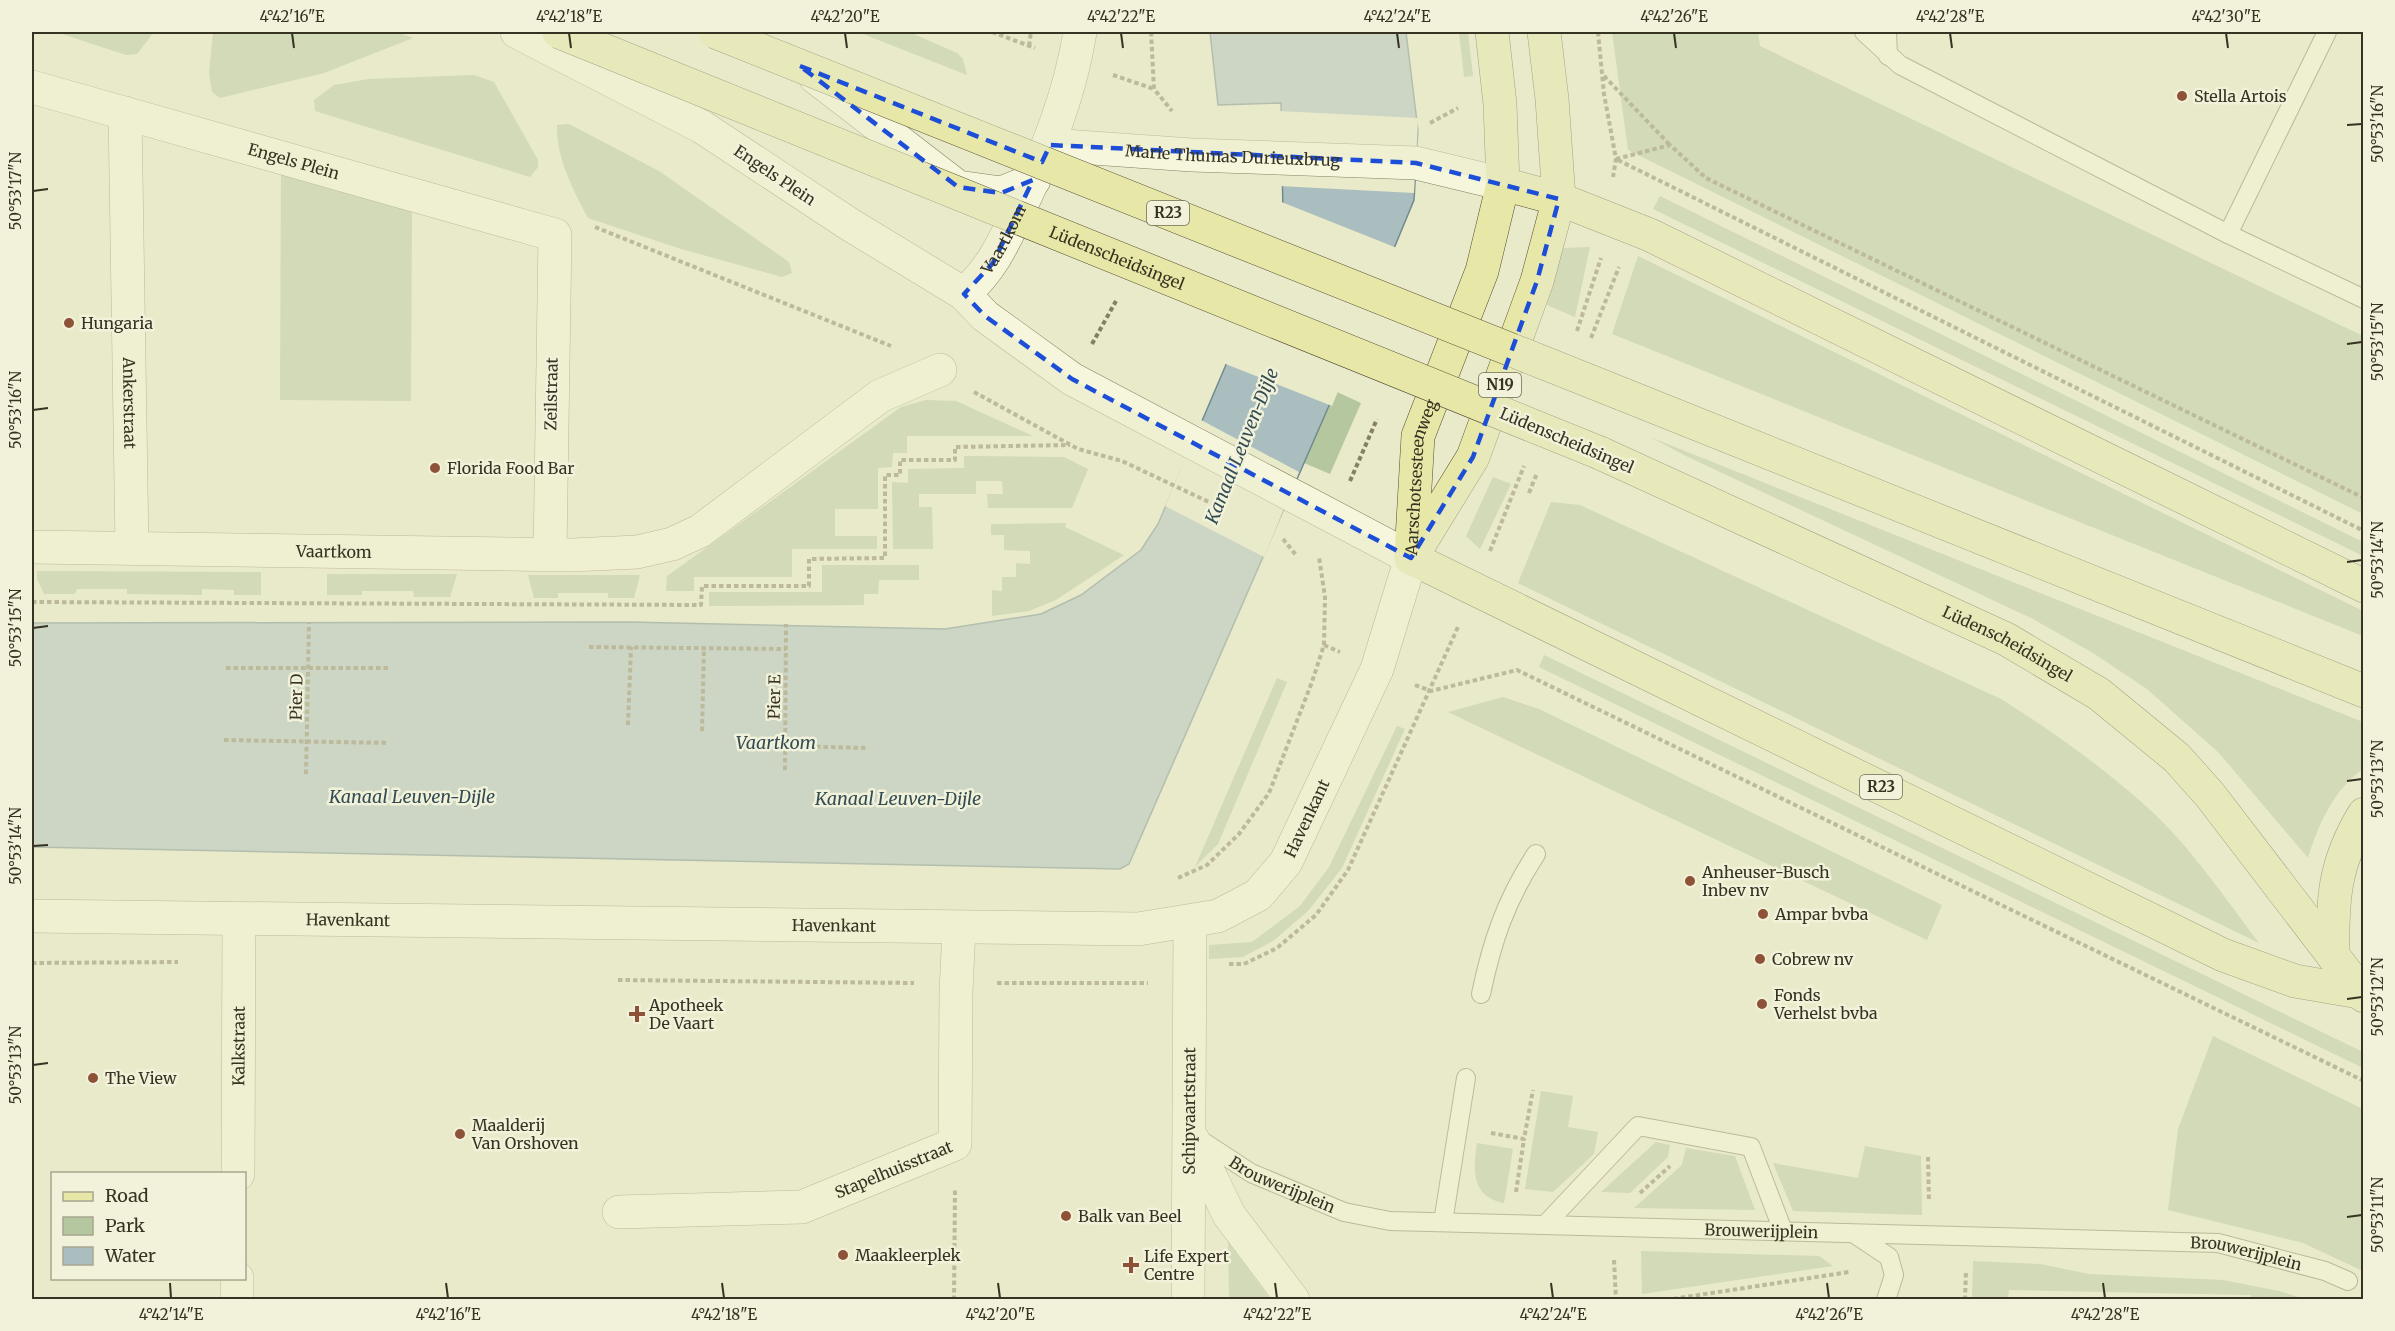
<svg xmlns="http://www.w3.org/2000/svg" width="2395" height="1331" font-family="Merriweather,serif">
  <style>
    .green { fill: #b5c79f }
    .water { fill: #aabebf; stroke: #718b8d; stroke-width: 1.5 }
    .pier { fill: #e9eaca }
    .lines { fill: none; stroke-linecap: round; stroke-linejoin: round }
    .service-casing { stroke: #858060; stroke-width: 20 }
    .minor-casing { stroke: #858060; stroke-width: 34 }
    .tertiary-casing { stroke: #858060; stroke-width: 34 }
    .primary-casing { stroke: #534d34; stroke-width: 34 }
    .path { stroke: #858060; stroke-width: 4; stroke-dasharray: 4.5 3; stroke-linecap: butt }
    .service { stroke: #f5f6dc; stroke-width: 18 }
    .minor { stroke: #f5f6dc; stroke-width: 33 }
    .tertiary { stroke: #f5f6dc; stroke-width: 33 }
    .primary { stroke: #e7e8a7; stroke-width: 33 }
    .primary-bridge-casing { stroke: #534d34; stroke-width: 34; stroke-linecap: butt }
    .primary-bridge { stroke: #e7e8a7; stroke-width: 33 }
    .marked { fill: none; stroke: #1d4ed8; stroke-width: 4.5; stroke-dasharray: 12 8; stroke-linejoin: round }
    .ticks { fill: none; stroke: #373322; stroke-width: 2 }
    .poi-dot { fill: #8d5237; stroke: #f1f2d9; stroke-width: 2 }
    .labels { text-anchor: middle; stroke-width: 5; stroke-linejoin: round; paint-order: stroke }
    .shield { fill: #f1f2d9; stroke: #6f6c59; stroke-width: 1.5 }
    .shield-label { font-size: 15px; font-weight: bold; fill: #373322 }
    .poi-label { font-size: 16px; fill: #373322; stroke: #f1f2d9; text-anchor: start }
    .street-label { font-size: 16px; fill: #373322; stroke: #f1f2d9 }
    .water-label { font-size: 18px; font-style: italic; fill: #334c55; stroke: #f1f2d9 }
    .neatline { fill: none; stroke: #373322; stroke-width: 2 }
    .ticks-label { font-size: 15px; text-anchor: middle; fill: #373322 }
  </style>
  <rect width="100%" height="100%" fill="#e9eaca"/>
  <g class="green">
    <polygon points="56,32 154,32 137,54 126,55"/>
    <polygon points="213,32 396,32 413,38 324,73 220,98 212,92 209,73"/>
    <polygon points="858,32 909,32 957,53 963,59 967,75"/>
    <polygon points="1459,32 1468,32 1473,76 1464,77"/>
    <polygon points="1612,32 1758,32 1760,46 2363,336 2363,514 1628,150"/>
    <polygon points="474,75 494,82 538,160 538,167 530,177 315,111 314,100 334,85 369,79"/>
    <path d="M 569,124 L 659,171 L 789,262 L 792,273 L 782,277 L 678,248 L 588,218 C 573,190 556,157 557,125 Z"/>
    <polygon points="281,168 412,202 411,401 280,400"/>
    <polygon points="1660,196 2363,542 2363,556 1653,209"/>
    <polygon points="1590,247 1575,317 1547,305 1562,248"/>
    <polygon points="1638,256 2363,611 2363,636 1612,334"/>
    <polygon points="1335,391 1361,403 1330,474 1304,463"/>
    <polygon points="926,400 956,401 1033,436 907,436 907,453 893,453 892,467 878,468 878,509 835,509 835,536 877,536 877,549 792,549 792,577 694,577 694,591 666,591 667,576 681,566 901,407"/>
    <path d="M 1650,437 L 2363,722 L 2363,769 C 2334,789 2318,825 2308,858 L 2219,753 L 2147,689 L 2093,653 L 2033,619 L 1686,456 Z"/>
    <polygon points="964,456 1064,457 1088,469 1072,508 988,508 987,494 1003,494 1002,481 976,481 976,494 919,494 919,507 932,507 933,549 893,549 892,482 908,483 908,469 964,468"/>
    <polygon points="1493,477 1511,484 1480,549 1466,536"/>
    <path d="M 1551,502 L 1580,505 L 2001,699 C 2051,730 2104,768 2148,808 C 2190,846 2225,898 2259,943 L 1518,583 Z"/>
    <polygon points="1066,523 1065,527 1124,555 1056,600 1029,611 992,616 992,590 1002,591 1002,577 1016,577 1016,563 1030,564 1030,551 1004,550 1004,535 991,535 991,524"/>
    <polygon points="822,565 919,565 919,580 879,580 878,594 864,594 864,605 709,606 709,592 822,592"/>
    <polygon points="37,571 261,572 261,595 234,595 234,590 202,589 202,595 127,594 127,589 77,589 75,594 44,594 37,579"/>
    <polygon points="327,574 457,574 450,597 414,597 413,591 362,591 362,595 327,595"/>
    <polygon points="528,575 640,575 634,598 608,598 608,593 558,593 558,598 534,598"/>
    <polygon points="1544,655 2363,1052 2363,1068 1539,667"/>
    <polygon points="1277,678 1287,682 1218,844 1195,867"/>
    <polygon points="1503,697 1539,709 1942,905 1927,940 1448,712"/>
    <polygon points="1397,726 1405,729 1342,868 1308,911 1273,941 1243,957 1209,959 1209,945 1252,942 1300,906 1329,867"/>
    <polygon points="2213,1036 2363,1109 2363,1271 2303,1243 2168,1210 2178,1129"/>
    <polygon points="1541,1091 1573,1096 1568,1127 1598,1132 1594,1154 1553,1192 1525,1189"/>
    <polygon points="1656,1142 1670,1145 1668,1157 1630,1193 1601,1192"/>
    <path d="M 1477,1143 L 1513,1149 L 1504,1203 C 1471,1197 1473,1170 1477,1143 Z"/>
    <polygon points="1865,1146 1921,1156 1922,1215 1793,1211 1773,1163 1858,1178"/>
    <polygon points="1686,1148 1735,1156 1755,1210 1634,1208 1682,1165"/>
    <polygon points="1228,1242 1270,1299 1229,1299"/>
    <polygon points="1641,1251 1819,1256 1833,1266 1642,1294"/>
    <polygon points="1973,1261 2040,1264 2089,1274 2223,1280 2279,1291 2305,1299 2251,1299 2251,1295 2009,1290 2008,1299 1972,1299"/>
  </g>
  <polygon class="water" points="1210,32 1406,32 1418,130 1414,200 1328,408 1129,864 1120,869 32,847 32,623 629,622 945,629 1041,614 1081,595 1141,550 1158,524 1225,367 1283,214 1281,103 1218,105"/>
  <g class="pier">
    <polygon points="1278,111 1418,118 1414,193 1279,186"/>
    <polygon points="1279,201 1397,248 1332,406 1223,363 1280,214"/>
    <polygon points="1201,420 1299,472 1264,557 1165,506"/>
  </g>
  <g class="lines">
    <g class="service-casing">
      <g id="service">
        <polyline points="1864,32 1900,65 2228,234 2364,299"/>
        <polyline points="1887,32 1888,56"/>
        <polyline points="2228,234 2327,32"/>
        <path d="M 1481,994 C 1492,941 1506,900 1536,854"/>
        <path id="s1" d="M 1196,1137 L 1251,1173 L 1344,1212 L 1390,1221 L 2218,1243 L 2325,1271 L 2348,1281"/>
        <polyline points="1443,1222 1466,1078"/>
        <polyline points="1545,1225 1638,1126 1751,1147 1783,1231"/>
        <polyline points="1856,1235 1889,1257 1894,1275 1886,1300"/>
      </g>
    </g>
    <g class="minor-casing">
      <g id="minor">
        <path id="s2" d="M 32,87 L 555,235 L 550,554"/>
        <path id="s3" d="M 125,113 L 132,547"/>
        <path id="s4" d="M 32,547 L 572,555 L 637,552 L 672,544 L 700,531 L 880,396 L 940,370"/>
        <polyline points="1193,1140 1229,1215 1293,1300"/>
        <path id="s5" d="M 238,1174 L 239,919"/>
        <path id="s6" d="M 619,1212 L 802,1207 L 955,1144 L 956,991 L 959,929"/>
        <polyline points="237,1300 237,1278"/>
        <path id="s7" d="M 1188,1300 L 1190,923"/>
      </g>
    </g>
    <g class="tertiary-casing">
      <g id="tertiary">
        <polyline points="815,77 958,187 1001,193 1034,180"/>
        <path id="s8" d="M 1050,145 L 1192,155 L 1416,163 L 1503,184"/>
        <path id="s9" d="M 964,294 C 994,267 1004,241 1021,206 C 1048,149 1070,94 1080,32"/>
        <path id="s10" d="M 32,916 L 1138,929 L 1218,916 L 1258,895 L 1286,862 L 1377,669 L 1411,558 L 1072,379 L 985,316 L 964,294 L 849,224 L 702,127 L 517,32"/>
      </g>
    </g>
    <g class="primary-casing">
      <g id="primary">
        <polyline points="1503,184 1559,199 1650,235 2364,586"/>
        <polyline points="1622,394 2364,691"/>
        <path id="s11" d="M 1600,453 L 2006,639 L 2099,694 L 2177,758 L 2210,795 L 2364,996"/>
        <path id="s12" d="M 1411,556 L 1418,436 L 1482,271 L 1503,184 L 1500,104 L 1492,32"/>
        <polyline points="1411,558 2223,955 2295,981 2359,992"/>
        <polyline points="1411,558 1473,457 1537,281 1559,199 1552,99 1544,32"/>
        <path d="M 2333,956 C 2332,900 2334,863 2364,814"/>
      </g>
    </g>
    <g class="path">
      <polyline points="992,32 1035,48"/>
      <polyline points="1151,32 1154,89 1172,111"/>
      <polyline points="1598,32 1604,94 1616,159 1613,177"/>
      <polyline points="1029,46 1031,32"/>
      <polyline points="1113,75 1154,89"/>
      <polyline points="1604,76 1669,144"/>
      <polyline points="1430,123 1458,108"/>
      <polyline points="1616,159 1670,145 1706,178 2364,498"/>
      <polyline points="1618,160 2364,531"/>
      <polyline points="595,227 891,346"/>
      <polyline points="1577,331 1601,258"/>
      <polyline points="1591,338 1619,267"/>
      <polyline points="1092,344 1116,301"/>
      <polyline points="974,392 1078,449 1122,461 1211,503"/>
      <polyline points="1350,481 1377,419"/>
      <polyline points="1529,493 1537,473"/>
      <polyline points="1283,539 1296,555"/>
      <polyline points="1490,551 1524,466"/>
      <polyline points="32,602 701,605 702,586 809,586 809,559 885,558 885,475 900,475 900,460 955,460 955,447 1070,445"/>
      <polyline points="1324,645 1340,652"/>
      <polyline points="589,647 786,649"/>
      <polyline points="226,668 388,668"/>
      <polyline points="1415,685 1431,691 1517,670 2364,1081"/>
      <polyline points="628,725 631,647"/>
      <polyline points="702,731 704,648"/>
      <polyline points="224,740 389,743"/>
      <polyline points="786,746 868,748"/>
      <polyline points="785,770 786,624"/>
      <polyline points="306,774 309,622"/>
      <polyline points="1178,878 1207,865 1239,834 1269,793 1312,682 1324,645 1325,597 1319,557"/>
      <polyline points="32,963 178,962"/>
      <polyline points="1229,964 1244,964 1277,948 1316,915 1348,870 1458,627"/>
      <polyline points="618,980 914,983"/>
      <polyline points="997,983 1148,983"/>
      <polyline points="1491,1133 1524,1139 1533,1090"/>
      <polyline points="1928,1157 1929,1201"/>
      <polyline points="1516,1192 1524,1139"/>
      <polyline points="1640,1193 1670,1166"/>
      <polyline points="1614,1260 1616,1300"/>
      <polyline points="954,1300 955,1189"/>
      <polyline points="1666,1300 1849,1272"/>
      <polyline points="1965,1300 1966,1270"/>
    </g>
    <use href="#service" class="service"/>
    <use href="#minor" class="minor"/>
    <use href="#tertiary" class="tertiary"/>
    <use href="#primary" class="primary"/>
    <g class="primary-bridge-casing">
      <g id="primary-bridge">
        <path id="s13" d="M 559,32 L 1600,453"/>
        <polyline points="715,32 1622,394"/>
      </g>
    </g>
    <use href="#primary-bridge" class="primary-bridge"/>
  </g>
  <path d="M0 0H2395V1331H0ZM 800,66 L 1042,162 L 1050,145 L 1416,163 L 1559,199 L 1537,281 L 1473,457 L 1411,558 L 1072,379 L 985,316 L 964,294 L 993,263 L 1033,180 L 1001,193 L 958,187 Z" fill="#e9eaca" fill-opacity=".55" fill-rule="evenodd"/>
  <path class="marked" d="M 800,66 L 1042,162 L 1050,145 L 1416,163 L 1559,199 L 1537,281 L 1473,457 L 1411,558 L 1072,379 L 985,316 L 964,294 L 993,263 L 1033,180 L 1001,193 L 958,187 Z"/>
  <path class="ticks" d="M 292,33 L 294,48M 569,33 L 571,48M 845,33 L 847,48M 1121,33 L 1123,48M 1397,33 L 1399,48M 1674,33 L 1676,48M 1950,33 L 1952,48M 2226,33 L 2228,48M 2347,125 L 2362,124M 33,191 L 48,189M 2347,344 L 2362,342M 33,410 L 48,408M 2347,562 L 2362,560M 33,628 L 48,626M 2347,781 L 2362,779M 33,846 L 48,845M 2347,999 L 2362,997M 33,1065 L 48,1063M 2347,1217 L 2362,1215M 170,1283 L 171,1298M 446,1283 L 448,1298M 722,1283 L 724,1298M 998,1283 L 1000,1298M 1275,1283 L 1277,1298M 1551,1283 L 1553,1298M 1827,1283 L 1829,1298M 2103,1283 L 2105,1298"/>
  <g class="poi-dot">
    <circle cx="2182" cy="96" r="6"/>
    <circle cx="69" cy="323" r="6"/>
    <circle cx="435" cy="468" r="6"/>
    <circle cx="1690" cy="881" r="6"/>
    <circle cx="1763" cy="914" r="6"/>
    <circle cx="1760" cy="959" r="6"/>
    <circle cx="1762" cy="1004" r="6"/>
    <path d="M634 1005h6v6h6v6h-6v6h-6v-6h-6v-6h6z"/>
    <circle cx="93" cy="1078" r="6"/>
    <circle cx="460" cy="1134" r="6"/>
    <circle cx="1066" cy="1216" r="6"/>
    <circle cx="843" cy="1255" r="6"/>
    <path d="M1128 1256h6v6h6v6h-6v6h-6v-6h-6v-6h6z"/>
  </g>
  <g class="labels">
    <g class="shield">
      <rect x="1147" y="201" width="42" height="24" rx="4.5"/>
      <rect x="1479" y="373" width="42" height="24" rx="4.5"/>
      <rect x="1860" y="775" width="42" height="24" rx="4.5"/>
    </g>
    <g class="shield-label">
      <text x="1168" y="218">R23</text>
      <text x="1500" y="390">N19</text>
      <text x="1881" y="792">R23</text>
    </g>
    <g class="poi-label">
      <text x="2194" y="102">Stella Artois</text>
      <text x="81" y="329">Hungaria</text>
      <text x="447" y="474">Florida Food Bar</text>
      <text x="1702" y="878">Anheuser-Busch<tspan x="1702" dy="18">Inbev nv</tspan></text>
      <text x="1775" y="920">Ampar bvba</text>
      <text x="1772" y="965">Cobrew nv</text>
      <text x="1774" y="1001">Fonds<tspan x="1774" dy="18">Verhelst bvba</tspan></text>
      <text x="649" y="1011">Apotheek<tspan x="649" dy="18">De Vaart</tspan></text>
      <text x="105" y="1084">The View</text>
      <text x="472" y="1131">Maalderij<tspan x="472" dy="18">Van Orshoven</tspan></text>
      <text x="1078" y="1222">Balk van Beel</text>
      <text x="855" y="1261">Maakleerplek</text>
      <text x="1144" y="1262">Life Expert<tspan x="1144" dy="18">Centre</tspan></text>
    </g>
    <g class="street-label">
      <text dy="6" stroke="none"><textPath href="#s8" startOffset="183">Marie Thumas Durieuxbrug</textPath></text>
      <text dy="6" stroke="none"><textPath href="#s2" startOffset="272">Engels Plein</textPath></text>
      <text transform="translate(775 175) rotate(34)" y="6">Engels Plein</text>
      <text dy="6" stroke="none"><textPath href="#s9" startOffset="68">Vaartkom</textPath></text>
      <text dy="6" stroke="none"><textPath href="#s13" startOffset="602">Lüdenscheidsingel</textPath></text>
      <text transform="translate(551 394) rotate(-89)" y="6">Zeilstraat</text>
      <text dy="6" stroke="none"><textPath href="#s3" startOffset="290">Ankerstraat</textPath></text>
      <text transform="translate(1567 440) rotate(23)" y="6">Lüdenscheidsingel</text>
      <text dy="6" stroke="none"><textPath href="#s12" startOffset="80">Aarschotsesteenweg</textPath></text>
      <text dy="6" stroke="none"><textPath href="#s4" startOffset="302">Vaartkom</textPath></text>
      <text dy="6" stroke="none"><textPath href="#s11" startOffset="450">Lüdenscheidsingel</textPath></text>
      <text transform="translate(296 697) rotate(-89)" y="6">Pier D</text>
      <text transform="translate(774 697) rotate(-89)" y="6">Pier E</text>
      <text dy="6" stroke="none"><textPath href="#s10" startOffset="1324">Havenkant</textPath></text>
      <text dy="6" stroke="none"><textPath href="#s10" startOffset="316">Havenkant</textPath></text>
      <text dy="6" stroke="none"><textPath href="#s10" startOffset="802">Havenkant</textPath></text>
      <text dy="6" stroke="none"><textPath href="#s5" startOffset="128">Kalkstraat</textPath></text>
      <text dy="6" stroke="none"><textPath href="#s7" startOffset="189">Schipvaartstraat</textPath></text>
      <text dy="6" stroke="none"><textPath href="#s6" startOffset="282">Stapelhuisstraat</textPath></text>
      <text dy="6" stroke="none"><textPath href="#s1" startOffset="99">Brouwerijplein</textPath></text>
      <text dy="6" stroke="none"><textPath href="#s1" startOffset="585">Brouwerijplein</textPath></text>
      <text dy="6" stroke="none"><textPath href="#s1" startOffset="1071">Brouwerijplein</textPath></text>
    </g>
    <g class="water-label">
      <text transform="translate(1242 446) rotate(-68)" y="6">Kanaal Leuven-Dijle</text>
      <text x="776" y="749">Vaartkom</text>
      <text x="412" y="803">Kanaal Leuven-Dijle</text>
      <text x="898" y="805">Kanaal Leuven-Dijle</text>
    </g>
  </g>
  <rect width="2395" height="1331" fill="none" stroke="#f1f2d9" stroke-width="66"/>
  <rect x="51" y="1172" width="195" height="108" fill="#f1f2d9" stroke="#a7a690" stroke-width="1.5"/>
  <rect x="63" y="1192" width="30" height="9" fill="#e7e8a7" stroke="#a7a690" stroke-width="1.5"/>
  <text x="105" y="1202" font-size="18" fill="#373322">Road</text>
  <rect x="63" y="1217" width="30" height="18" fill="#b5c79f" stroke="#a7a690" stroke-width="1.5"/>
  <text x="105" y="1232" font-size="18" fill="#373322">Park</text>
  <rect x="63" y="1247" width="30" height="18" fill="#aabebf" stroke="#a7a690" stroke-width="1.5"/>
  <text x="105" y="1262" font-size="18" fill="#373322">Water</text>
  <rect x="33" y="33" width="2329" height="1265" class="neatline"/>
  <g class="ticks-label">
    <text x="292" y="22">4°42'16"E</text>
    <text x="569" y="22">4°42'18"E</text>
    <text x="845" y="22">4°42'20"E</text>
    <text x="1121" y="22">4°42'22"E</text>
    <text x="1397" y="22">4°42'24"E</text>
    <text x="1674" y="22">4°42'26"E</text>
    <text x="1950" y="22">4°42'28"E</text>
    <text x="2226" y="22">4°42'30"E</text>
    <text transform="translate(2378 124) rotate(-90)" y="5">50°53'16"N</text>
    <text transform="translate(16 191) rotate(-90)" y="5">50°53'17"N</text>
    <text transform="translate(2378 342) rotate(-90)" y="5">50°53'15"N</text>
    <text transform="translate(16 410) rotate(-90)" y="5">50°53'16"N</text>
    <text transform="translate(2378 560) rotate(-90)" y="5">50°53'14"N</text>
    <text transform="translate(16 628) rotate(-90)" y="5">50°53'15"N</text>
    <text transform="translate(2378 779) rotate(-90)" y="5">50°53'13"N</text>
    <text transform="translate(16 846) rotate(-90)" y="5">50°53'14"N</text>
    <text transform="translate(2378 997) rotate(-90)" y="5">50°53'12"N</text>
    <text transform="translate(16 1065) rotate(-90)" y="5">50°53'13"N</text>
    <text transform="translate(2378 1215) rotate(-90)" y="5">50°53'11"N</text>
    <text x="171" y="1320">4°42'14"E</text>
    <text x="448" y="1320">4°42'16"E</text>
    <text x="724" y="1320">4°42'18"E</text>
    <text x="1000" y="1320">4°42'20"E</text>
    <text x="1277" y="1320">4°42'22"E</text>
    <text x="1553" y="1320">4°42'24"E</text>
    <text x="1829" y="1320">4°42'26"E</text>
    <text x="2105" y="1320">4°42'28"E</text>
  </g>
</svg>
